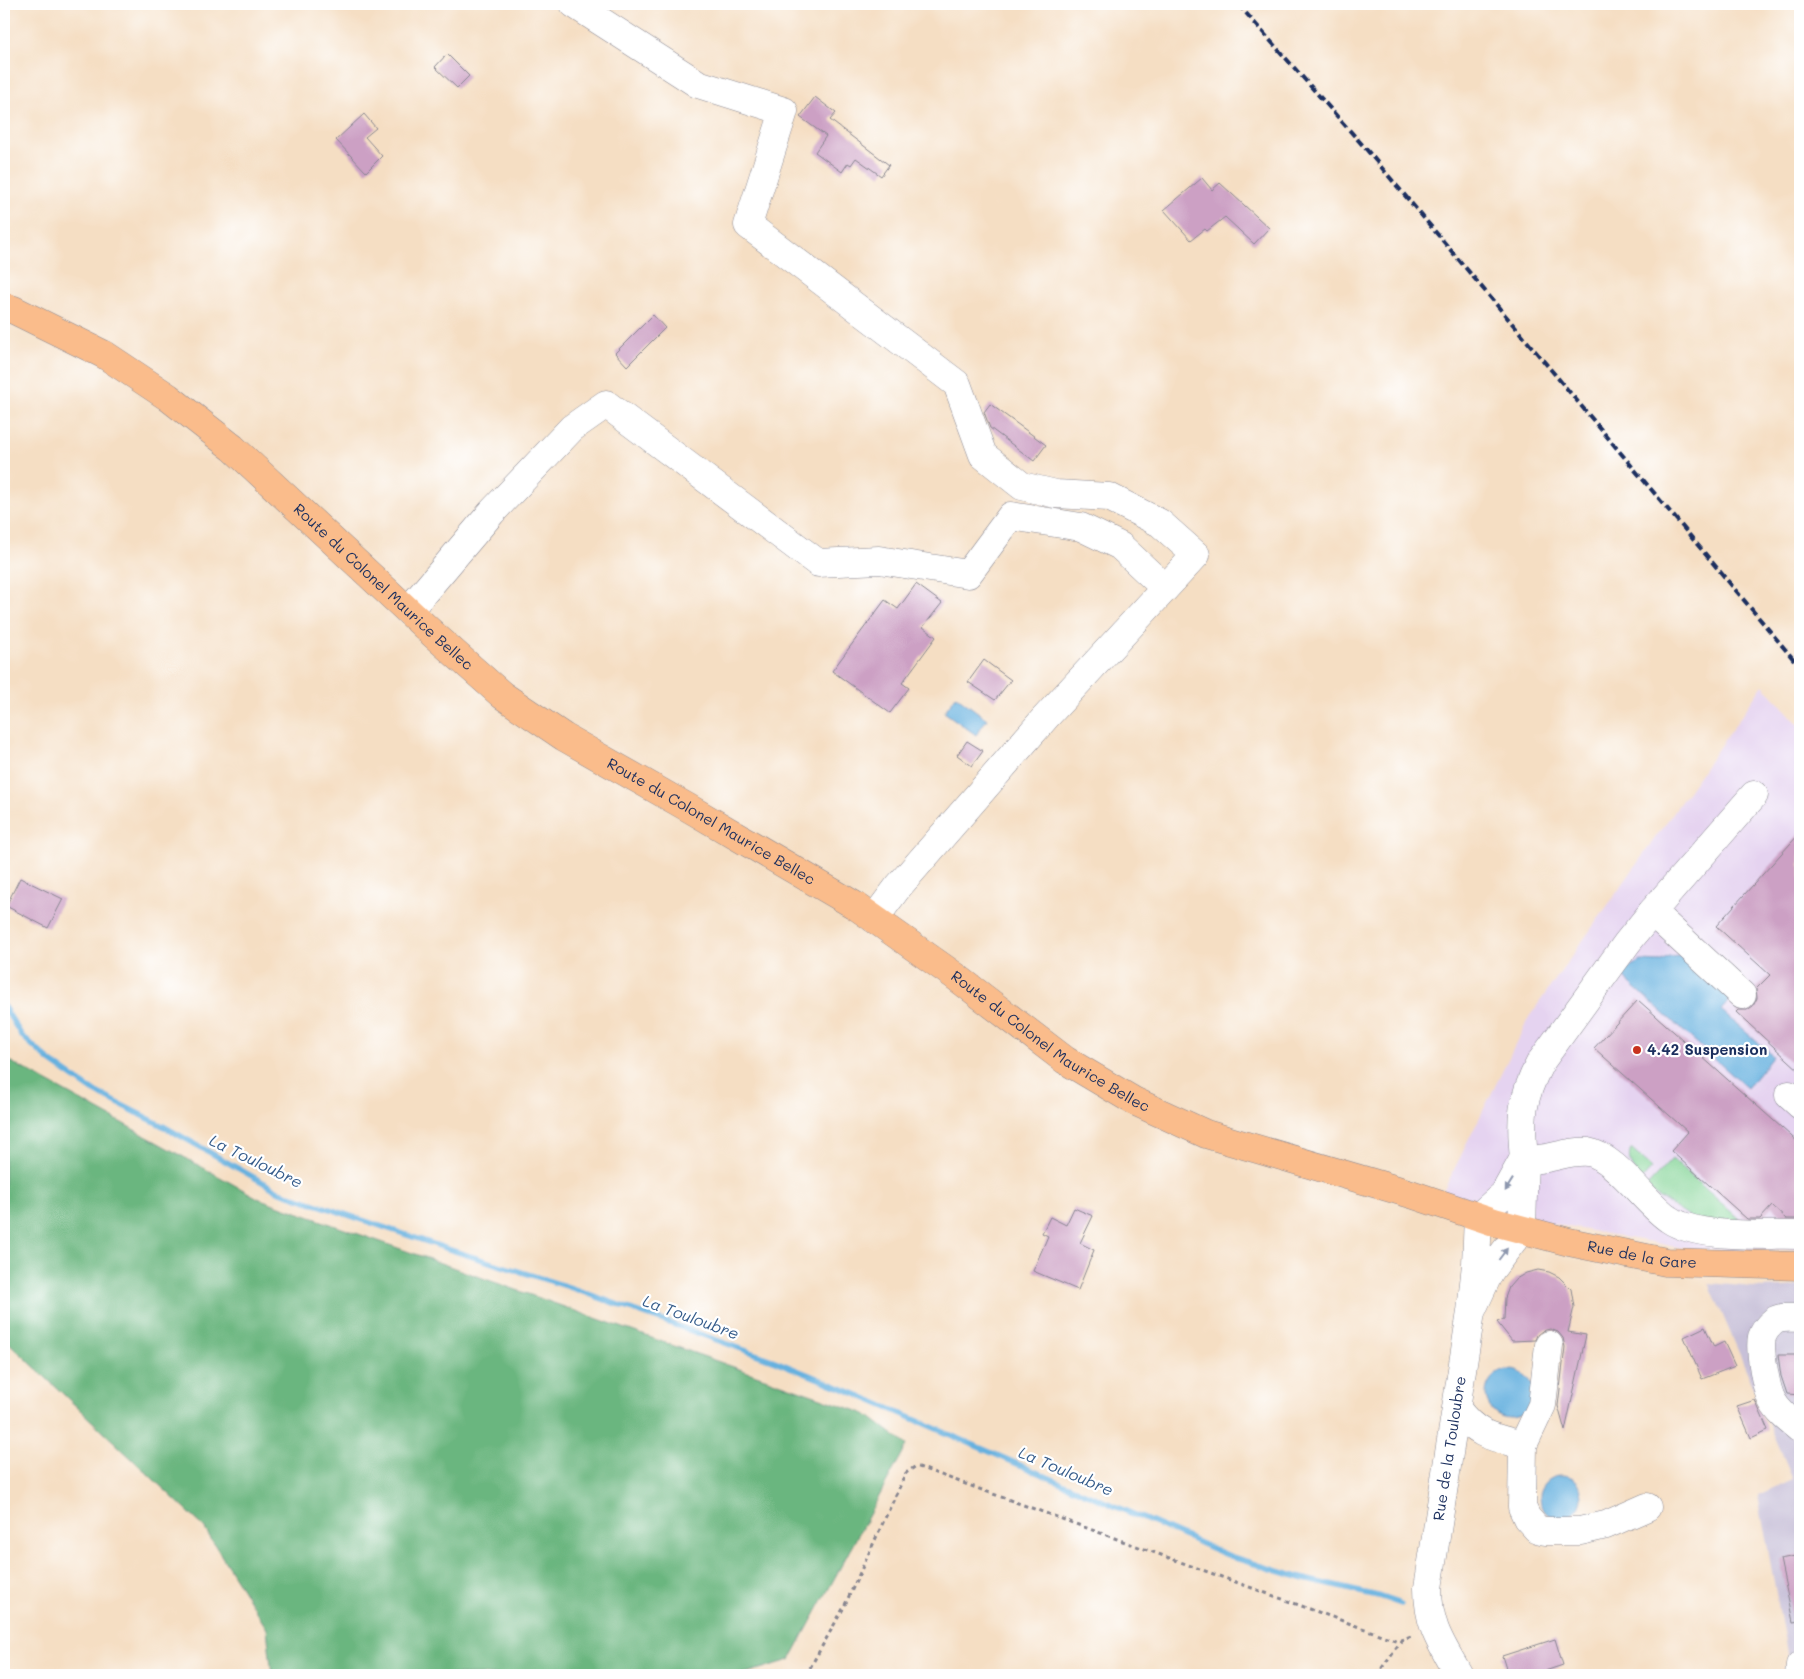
<svg xmlns="http://www.w3.org/2000/svg" width="1804" height="1679" font-family="Mali,sans-serif">
  <style>
    .built { fill: #e5d3f0 }
    .industrial { fill: #c7c0d8 }
    .green { fill: #83d496; stroke: #4f827a }
    .forest { fill: #6ab67f; stroke: #42726e }
    .water { fill: #66b1df; stroke: #40709e }
    .lines { fill: none; stroke-linecap: round; stroke-linejoin: round }
    .stream { stroke: #66b1df; stroke-width: 5.5 }
    .building { fill: #cca0c4 }
    .minor-casing { stroke: #888690; stroke-width: 29 }
    .major-casing { stroke: #888690; stroke-width: 29 }
    .path { stroke: #888690; stroke-width: 3; stroke-dasharray: 4 4; stroke-linecap: butt }
    .minor { stroke: #fff; stroke-width: 28 }
    .major { stroke: #fabc8b; stroke-width: 28 }
    .rail { stroke: #1b2f5e; stroke-width: 4; stroke-dasharray: 8 4; stroke-linecap: butt }
    .oneway { fill: #8d97ae }
    .poi-dot { fill: #c8321e; stroke: #fff; stroke-width: 2 }
    .labels { text-anchor: middle; stroke-width: 4.5; stroke-linejoin: round; paint-order: stroke }
    .street-label { font-size: 15px; fill: #1b2f5e; stroke: #fff }
    .poi-label { font-size: 15px; font-weight: bold; fill: #1b2f5e; stroke: #fff; text-anchor: start }
    .water-label { font-size: 16px; font-style: italic; fill: #355c8b; stroke: #fff }
  </style>
  <rect width="100%" height="100%" fill="#fff"/>
  <filter id="ink" filterUnits="userSpaceOnUse"><feTurbulence type="fractalNoise" baseFrequency=".02" numOctaves="2"/><feDisplacementMap in="SourceGraphic" scale="10" xChannelSelector="R" yChannelSelector="G"/><feConvolveMatrix kernelMatrix="1 2 1 2 8 2 1 2 1" color-interpolation-filters="sRGB"/></filter>
  <filter id="wash" filterUnits="userSpaceOnUse"><feTurbulence type="fractalNoise" baseFrequency=".0096" numOctaves="4" result="noise"/><feDisplacementMap in="SourceGraphic" scale="20" xChannelSelector="R" yChannelSelector="G"/><feGaussianBlur stdDeviation="1.12" result="paint"/><feColorMatrix in="noise" values="0 0 0 0 0 0 0 0 0 0 0 0 0 0 0 0 0 1.4 0 .05"/><feComposite in="paint" operator="in"/></filter>
  <g filter="url(#wash)">
    <rect width="100%" height="100%" fill="#f5dec3"/>
    <polygon class="built" points="1763,685 1800,726 1800,1249 1700,1251 1531,1220 1443,1192 1529,1017"/>
    <polygon class="industrial" points="1709,1283 1763,1288 1800,1286 1800,1675 1791,1675 1758,1495 1793,1479"/>
    <g class="green">
      <path d="M 1631,1149 L 1652,1168 L 1640,1181 C 1634,1170 1626,1161 1631,1149 Z"/>
      <polygon points="1672,1159 1747,1226 1697,1222 1645,1188"/>
    </g>
    <polygon class="forest" points="4,1058 260,1199 866,1414 907,1445 790,1660 740,1675 272,1675 267,1629 203,1526 7,1341 4,1334"/>
    <g class="water">
      <polygon points="956,696 987,719 976,735 944,712"/>
      <polygon points="1679,956 1688,960 1732,998 1721,1010 1773,1056 1747,1088 1621,975 1631,966 1641,961 1659,962 1669,957"/>
      <circle cx="1510" cy="1394" r="24"/>
      <circle cx="1561" cy="1497" r="21"/>
    </g>
    <g class="lines">
      <polyline class="stream" points="4,1007 22,1036 50,1061 90,1089 163,1126 280,1192 451,1250 569,1287 775,1361 856,1394 1232,1557 1308,1580 1378,1596 1401,1604"/>
    </g>
    <g id="blocks">
      <g class="building">
        <polygon points="447,54 469,76 457,88 435,67"/>
        <polygon points="815,97 836,113 830,120 889,165 881,176 856,158 851,165 848,163 842,172 815,152 826,136 800,117"/>
        <polygon points="364,114 376,128 365,137 382,156 366,172 336,140"/>
        <polygon points="1202,178 1212,190 1220,183 1269,228 1254,244 1225,217 1207,231 1205,229 1191,240 1164,210"/>
        <polygon points="653,315 665,328 627,366 615,353"/>
        <polygon points="990,404 1046,445 1034,461 990,428 984,412"/>
        <polygon points="916,584 942,603 923,627 936,637 902,683 909,688 890,713 832,671 885,600 898,609"/>
        <polygon points="984,660 1011,680 995,700 968,682"/>
        <polygon points="967,741 983,751 972,766 957,755"/>
        <polygon points="1800,833 1800,1071 1736,1012 1738,1010 1747,1010 1753,1006 1757,998 1756,989 1770,975 1716,926"/>
        <polygon points="20,878 63,899 48,928 6,906"/>
        <polygon points="1638,1000 1800,1144 1800,1219 1786,1219 1772,1206 1760,1219 1747,1219 1671,1151 1688,1132 1594,1048"/>
        <polygon points="1074,1208 1093,1216 1080,1243 1094,1250 1078,1290 1033,1271 1048,1236 1042,1233 1050,1217 1066,1225"/>
        <polygon points="1538,1270 1549,1272 1559,1277 1571,1289 1574,1307 1568,1332 1586,1335 1565,1431 1558,1406 1565,1347 1563,1338 1558,1332 1550,1329 1542,1331 1537,1335 1535,1340 1512,1341 1497,1322 1504,1319 1505,1298 1509,1287 1516,1279 1526,1273"/>
        <polygon points="1705,1327 1714,1347 1724,1342 1735,1366 1702,1379 1684,1337"/>
        <polygon points="1778,1355 1800,1355 1800,1395 1787,1394 1781,1376"/>
        <polygon points="1755,1400 1768,1430 1751,1438 1737,1406"/>
        <polygon points="1800,1555 1800,1621 1793,1622 1780,1559"/>
        <polygon points="1555,1639 1563,1665 1533,1675 1508,1675 1502,1656"/>
      </g>
    </g>
  </g>
  <g filter="url(#ink)">
    <use href="#blocks" fill-opacity="0" stroke="#888690" stroke-width="1"/>
    <g class="lines">
      <g class="minor-casing">
        <g id="minor">
          <polyline points="574,4 698,84 784,111 748,225 957,384 983,455 1022,486 1056,494 1109,497 1160,523 1196,555 1045,718 898,887 874,919"/>
          <polyline points="408,611 492,512 572,428 606,404 818,563 879,560 968,574 1011,516 1081,527 1120,546 1165,588"/>
          <path d="M 1754,795 L 1652,912 L 1627,943 L 1540,1063 C 1521,1099 1520,1119 1524,1158 C 1528,1159 1534,1160 1539,1159 C 1555,1158 1571,1150 1588,1152 C 1615,1156 1646,1204 1669,1219 C 1697,1239 1765,1234 1800,1235"/>
          <polyline points="1652,912 1742,995"/>
          <polyline points="1789,1095 1800,1105"/>
          <path d="M 1800,1318 C 1792,1318 1781,1316 1774,1321 C 1769,1325 1764,1331 1762,1337 C 1759,1349 1766,1391 1773,1402 C 1779,1413 1790,1421 1800,1429"/>
          <polyline points="1549,1345 1542,1405 1523,1445 1522,1507 1527,1518 1537,1529 1545,1531 1580,1531 1606,1525 1647,1507"/>
          <path d="M 1457,1409 C 1477,1436 1492,1437 1523,1445"/>
          <path id="s1" d="M 1459,1675 C 1441,1643 1428,1626 1428,1588 L 1471,1312 L 1490,1271 L 1522,1229 L 1524,1158 L 1504,1194 L 1478,1217 L 1476,1264 L 1471,1312"/>
          <polyline points="1799,1675 1800,1666"/>
        </g>
      </g>
      <g class="major-casing">
        <g id="major">
          <path id="s2" d="M 4,307 L 14,310 L 105,355 L 168,397 L 233,448 L 434,635 L 502,695 L 564,737 L 687,807 L 856,906 L 955,976 L 1065,1060 L 1134,1101 L 1206,1134 L 1411,1194 L 1494,1222 L 1569,1242 L 1666,1262 L 1800,1266"/>
        </g>
      </g>
      <g class="path">
        <polyline points="806,1675 844,1607 906,1473 916,1466 1398,1641 1414,1635"/>
        <polyline points="1377,1675 1401,1641"/>
      </g>
      <use href="#minor" class="minor"/>
      <use href="#major" class="major"/>
      <polyline class="rail" points="1238,4 1366,149 1800,667"/>
    </g>
    <defs><path id="oneway-solid" d="M-6-.8H1V-3.2L6.5 0L1 3.2V.8H-6Z" transform="scale(1.25)"/></defs>
    <g class="oneway">
      <use href="#oneway-solid" transform="translate(1509 1185) rotate(122)"/>
      <use href="#oneway-solid" transform="translate(1503 1254) rotate(-53)"/>
    </g>
  </g>
  <circle class="poi-dot" cx="1637" cy="1050" r="5"/>
  <g class="labels">
    <g class="street-label">
      <text dy="5" stroke="none"><textPath href="#s2" startOffset="475">Route du Colonel Maurice Bellec</textPath></text>
      <text dy="5" stroke="none"><textPath href="#s2" startOffset="880">Route du Colonel Maurice Bellec</textPath></text>
      <text dy="5" stroke="none"><textPath href="#s2" startOffset="1285">Route du Colonel Maurice Bellec</textPath></text>
      <text dy="5" stroke="none"><textPath href="#s2" startOffset="1920">Rue de la Gare</textPath></text>
      <text dy="5" stroke="none"><textPath href="#s1" startOffset="235">Rue de la Touloubre</textPath></text>
    </g>
    <g class="poi-label">
      <text x="1647" y="1055">4.42 Suspension</text>
    </g>
    <g class="water-label">
      <text transform="translate(256 1161) rotate(26)" y="6">La Touloubre</text>
      <text transform="translate(691 1317) rotate(20)" y="6">La Touloubre</text>
      <text transform="translate(1066 1471) rotate(23)" y="6">La Touloubre</text>
    </g>
  </g>
  <rect width="1804" height="1679" fill="none" stroke="#fff" stroke-width="20"/>
</svg>
